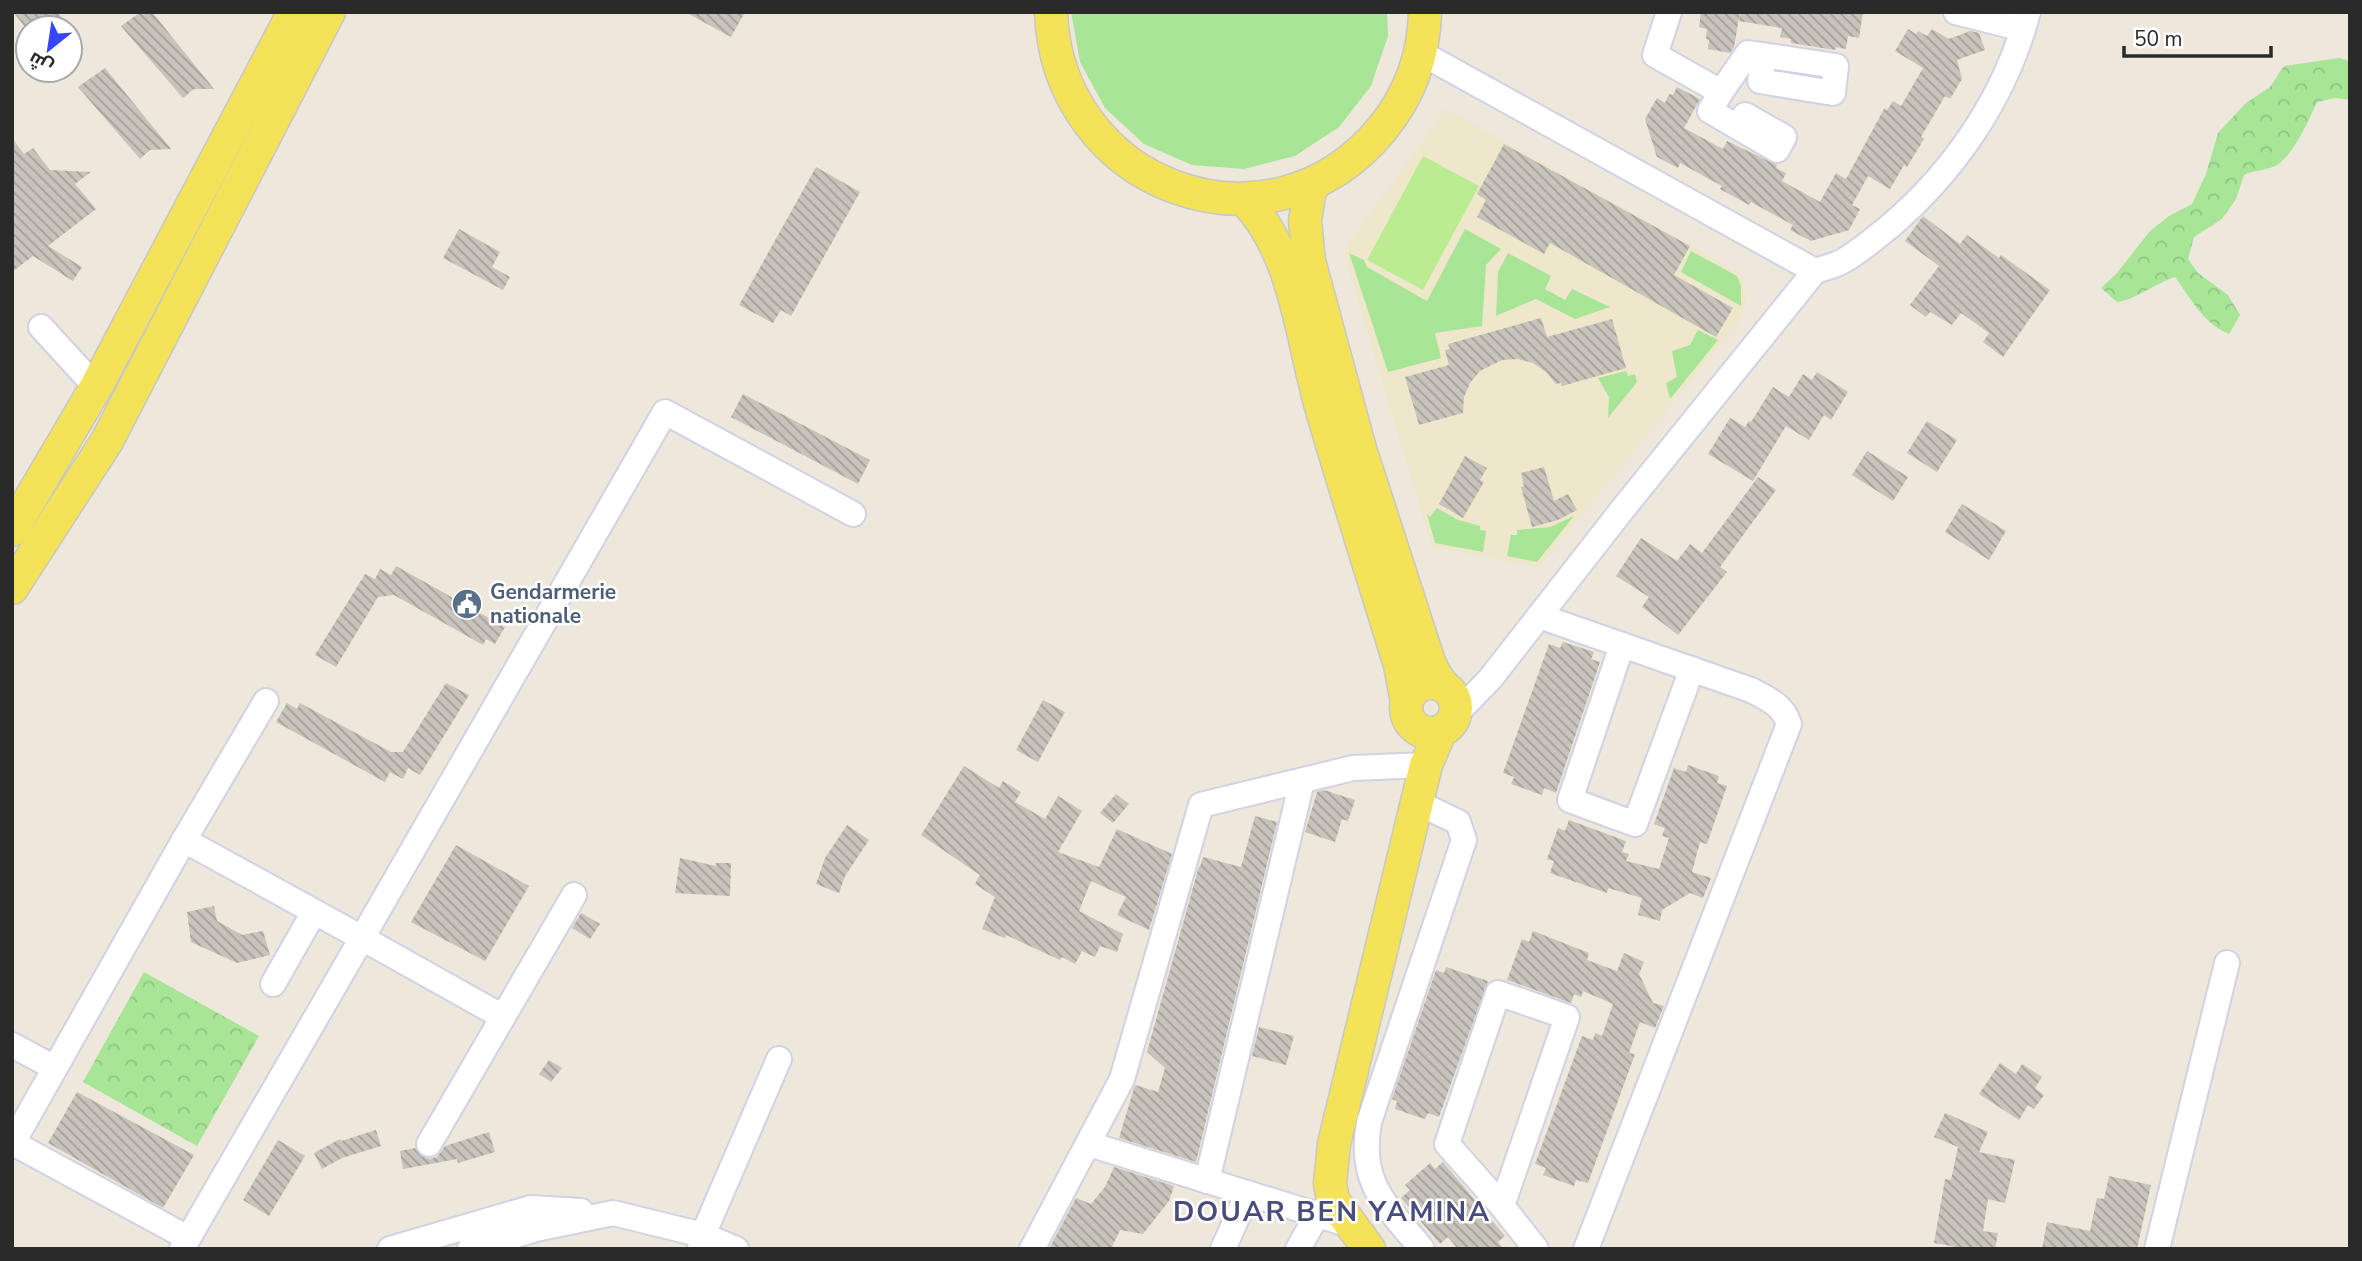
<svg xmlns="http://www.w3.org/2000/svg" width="2362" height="1261" font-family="'Nunito Sans',Cairo,sans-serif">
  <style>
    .education { fill: #efe7cb }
    .grass { fill: #a8e597 }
    .forest { fill: url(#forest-crowns) }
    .pitch { fill: #bbec92 }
    .building { fill: url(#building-back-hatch) }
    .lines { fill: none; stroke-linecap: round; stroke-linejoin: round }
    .minor-casing { stroke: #d1d2e3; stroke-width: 28 }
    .major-casing { stroke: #c8c8c8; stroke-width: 35 }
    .minor { stroke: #fff; stroke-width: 24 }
    .major { stroke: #f4e259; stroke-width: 32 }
    .labels { text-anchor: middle; stroke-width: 5; stroke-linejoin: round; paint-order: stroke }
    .service-label { font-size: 21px; font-weight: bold; fill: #4e5e75; stroke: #fff; text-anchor: start }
    .district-label { font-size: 28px; font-weight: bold; letter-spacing: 2px; fill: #494c7c; stroke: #fff }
  </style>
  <defs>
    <pattern id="forest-crowns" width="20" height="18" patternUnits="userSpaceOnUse" patternTransform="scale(1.75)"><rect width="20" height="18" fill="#a8e597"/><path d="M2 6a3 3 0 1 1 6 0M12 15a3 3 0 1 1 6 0" fill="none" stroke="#91c582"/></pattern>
    <pattern id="building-back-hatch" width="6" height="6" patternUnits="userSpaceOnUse" patternTransform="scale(1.75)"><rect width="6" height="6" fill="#c8c4bb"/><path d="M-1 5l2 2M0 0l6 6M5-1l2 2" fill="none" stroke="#a39f98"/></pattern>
  </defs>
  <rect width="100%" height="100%" fill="#ede7dc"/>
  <polygon class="education" points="1446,109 1734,270 1741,274 1744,282 1746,302 1739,321 1539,567 1432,547 1343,251"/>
  <g class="grass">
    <polygon points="1071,12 1387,12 1388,36 1371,86 1339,127 1295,156 1244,169 1192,165 1144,144 1105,108 1080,62"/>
    <polygon points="1465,229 1501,249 1486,265 1482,326 1435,333 1441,358 1388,372 1349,253 1364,260 1367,267 1427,301"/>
    <polygon points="1691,251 1737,276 1741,286 1741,306 1681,272"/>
    <polygon points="1508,253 1551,276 1545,289 1565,300 1572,289 1610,307 1575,319 1536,299 1496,316 1498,272"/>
    <polygon points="1698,330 1718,340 1670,399 1666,383 1677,377 1672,351 1690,345"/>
    <polygon points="1626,371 1628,376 1635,374 1637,382 1608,418 1609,397 1598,378"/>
    <polygon points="1437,508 1458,520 1480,526 1480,530 1486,531 1483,552 1435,543 1427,514 1430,517"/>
    <polygon points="1574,516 1537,562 1507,556 1511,535 1517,535 1517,530 1550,527"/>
  </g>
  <g class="forest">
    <path d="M 2339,58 L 2350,61 L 2350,100 L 2335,98 L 2317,102 C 2309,120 2294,154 2277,165 C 2269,170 2254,170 2244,175 L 2236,199 L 2222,219 L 2194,237 L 2188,259 L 2198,273 L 2228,295 L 2240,315 L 2229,334 C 2203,323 2191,299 2175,277 C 2156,283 2135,300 2117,302 L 2101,288 L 2117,273 L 2150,231 L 2169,216 L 2192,204 L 2206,174 L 2218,133 L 2246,103 L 2270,87 L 2284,66 Z"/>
    <polygon points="144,972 259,1036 197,1146 83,1082"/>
  </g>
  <polygon class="pitch" points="1423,156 1479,186 1423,290 1367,260"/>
  <g class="building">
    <polygon points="13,12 57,12 71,28 26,28"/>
    <polygon points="141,12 152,12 214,89 194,89 183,98 121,26"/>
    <polygon points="685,12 745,12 731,37"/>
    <polygon points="1701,12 1740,12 1734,47 1730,53 1708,49 1709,40 1706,39 1707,29 1699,27"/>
    <polygon points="1740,12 1863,12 1859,38 1848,36 1846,49 1836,47 1835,50 1791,43 1791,39 1780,37 1782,28 1739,21"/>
    <polygon points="1908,29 1916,34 1918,31 1927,36 1932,29 1949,39 1970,31 1979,33 1985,50 1957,60 1962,79 1950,99 1945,96 1921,137 1924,139 1907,167 1904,165 1890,189 1868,176 1852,205 1860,209 1849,230 1811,241 1790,230 1793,225 1751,202 1749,205 1720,189 1722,186 1680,163 1678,168 1657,157 1645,119 1657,98 1665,103 1669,94 1673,95 1677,87 1700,99 1684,128 1723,149 1727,141 1777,165 1776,168 1786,173 1782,181 1820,202 1836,173 1846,179 1884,109 1887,110 1893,101 1901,106 1923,68 1895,51"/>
    <polygon points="105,68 171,149 150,150 140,159 78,87"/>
    <polygon points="12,138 24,154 33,148 50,170 91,172 75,184 96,209 48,246 82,267 73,281 33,256 12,272"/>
    <polygon points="1504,144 1690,246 1674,275 1733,308 1716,337 1550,243 1544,254 1477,217 1486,200 1477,194"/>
    <polygon points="816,167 860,192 791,316 781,310 773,323 739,305"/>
    <polygon points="1923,216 1960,244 1967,235 1999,258 2001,255 2050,290 2003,357 1983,342 1989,333 1961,313 1952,325 1930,312 1926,317 1910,305 1939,266 1905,241"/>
    <polygon points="459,229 500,252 492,267 510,277 503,290 443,258"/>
    <polygon points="1541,318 1547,337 1612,319 1626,368 1562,386 1561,383 1556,384 1546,372 1533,363 1518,359 1502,360 1480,371 1470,383 1464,397 1463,413 1419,425 1405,377 1449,365 1445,350 1450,349 1448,344"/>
    <polygon points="1817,372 1848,392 1831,420 1824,415 1809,440 1786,426 1753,481 1708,454 1730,418 1745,427 1749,421 1751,422 1773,387 1789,397 1803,374 1812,380"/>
    <polygon points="743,394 870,460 858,484 731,417"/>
    <polygon points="1927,421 1957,440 1937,472 1907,453"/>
    <polygon points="1867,451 1908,477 1893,501 1852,475"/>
    <polygon points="1465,456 1487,468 1480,480 1484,482 1463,518 1439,504"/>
    <polygon points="1544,467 1554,501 1568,494 1577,510 1558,520 1532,527 1521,487 1524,486 1521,473"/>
    <polygon points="1758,477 1776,490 1720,567 1727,572 1678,635 1642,607 1649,597 1616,576 1641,538 1677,561 1690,544 1702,553"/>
    <polygon points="1962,504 2006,531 1989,560 1945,532"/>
    <polygon points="396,566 505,627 495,644 486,639 483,645 394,595 378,597 336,667 315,655 365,574 375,579 380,569 391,575"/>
    <polygon points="1563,642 1594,652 1591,659 1600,662 1556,793 1544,788 1542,795 1511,784 1514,777 1503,773 1549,644 1560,648"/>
    <polygon points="446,683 469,695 420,775 408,768 403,779 390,772 385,782 276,722 287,703 297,709 300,703 391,752 403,752"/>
    <polygon points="1043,700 1065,712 1038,762 1016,750"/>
    <polygon points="1688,765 1719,776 1717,783 1727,786 1707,844 1700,842 1692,872 1711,878 1703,898 1690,893 1662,910 1660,921 1638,915 1642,898 1608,888 1607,893 1550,873 1554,861 1547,859 1558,828 1565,831 1569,820 1626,841 1622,852 1629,854 1626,861 1659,869 1669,838 1662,836 1665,828 1654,824 1674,768 1686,772"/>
    <polygon points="964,766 999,788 1003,781 1021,792 1015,802 1045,819 1058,796 1082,811 1058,852 1099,867 1117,829 1172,854 1149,930 1117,915 1126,897 1091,881 1079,911 1123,934 1117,952 1100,946 1095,957 1082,951 1075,964 1062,957 1060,960 1006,935 1005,938 982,929 995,897 975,884 980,875 921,835"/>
    <polygon points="1324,790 1355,800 1348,821 1342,819 1335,842 1305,832 1317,792"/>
    <polygon points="1116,794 1129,804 1113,823 1100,813"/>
    <polygon points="1255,816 1277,822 1196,1162 1119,1138 1135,1085 1158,1092 1165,1068 1147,1052 1199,866 1200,867 1203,857 1241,867"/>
    <polygon points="847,825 869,840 845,876 839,893 816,884 825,858"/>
    <polygon points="456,845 529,886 485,961 411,922"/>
    <polygon points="680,858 716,866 716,863 731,863 730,896 675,893"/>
    <polygon points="214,906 217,921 242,935 263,931 270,955 237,963 191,942 187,912"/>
    <polygon points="581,913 600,924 590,939 572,928"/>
    <polygon points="1533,931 1589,953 1587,960 1617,971 1624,953 1644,962 1639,974 1653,1003 1664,1006 1655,1028 1640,1022 1629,1053 1635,1054 1588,1183 1576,1180 1574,1186 1543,1175 1546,1168 1535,1164 1582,1036 1593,1040 1595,1033 1602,1036 1613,1004 1583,991 1581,997 1574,994 1571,1003 1507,980 1522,939 1529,942"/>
    <polygon points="1446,967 1488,981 1439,1117 1428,1113 1425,1119 1395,1109 1397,1101 1392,1099 1436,970 1444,973"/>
    <polygon points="1259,1027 1294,1036 1286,1065 1252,1056"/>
    <polygon points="549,1060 562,1068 551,1082 539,1074"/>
    <polygon points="2000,1063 2016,1074 2022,1064 2042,1077 2035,1088 2044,1095 2034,1109 2028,1105 2019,1120 1979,1094"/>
    <polygon points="77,1092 194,1155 163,1208 48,1143"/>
    <polygon points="1945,1113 1988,1132 1979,1152 2015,1160 2005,1203 1988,1199 1983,1231 1998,1233 1995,1249 1967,1249 1934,1243 1945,1179 1951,1180 1958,1147 1934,1137"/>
    <polygon points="376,1130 381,1146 342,1158 322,1169 314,1153 340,1139 341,1141"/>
    <polygon points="489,1132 495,1152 458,1163 457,1159 403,1169 400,1151 415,1148 421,1156 430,1159 437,1157 445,1146"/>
    <polygon points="278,1140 305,1156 269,1216 243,1200"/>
    <polygon points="1443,1162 1505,1236 1498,1242 1504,1249 1458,1249 1448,1237 1440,1244 1401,1198 1410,1190 1405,1185 1430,1163 1435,1169"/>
    <polygon points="1114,1167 1174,1186 1169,1201 1143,1234 1120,1230 1111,1249 1049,1249 1076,1198 1091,1204 1105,1187"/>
    <polygon points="2109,1176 2151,1185 2137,1249 2042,1249 2047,1222 2090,1231 2097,1198 2104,1199"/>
  </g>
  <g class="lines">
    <g class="minor-casing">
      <g id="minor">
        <polyline points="1669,12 1655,55 1721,92 1710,111 1777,150 1784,137 1745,115 1738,127"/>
        <polyline points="1956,12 2023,29"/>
        <polyline points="1421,53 1815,271"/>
        <polyline points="1721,92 1748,53 1836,66 1833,93 1760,81 1764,56"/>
        <polyline points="41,327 96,387"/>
        <path d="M 1539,616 L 1751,690 C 1768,699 1783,705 1789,724 L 1586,1249"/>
        <polyline points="1622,645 1570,800 1635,824 1692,669"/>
        <path d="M 1456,714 L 1490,679 L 1622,510 L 1815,271 C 1824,268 1833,266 1841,262 C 1858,253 1874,239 1889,227 C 1955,171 2006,96 2028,12"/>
        <path d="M 1418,803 L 1458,822 L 1464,840 L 1369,1122 C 1358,1183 1386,1205 1422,1249"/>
        <polyline points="184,840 266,701"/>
        <polyline points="574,895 503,1017 362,938 665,412 853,514"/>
        <polyline points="273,984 314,912"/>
        <polygon points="1498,993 1567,1017 1502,1206 1447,1144"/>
        <polyline points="12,1045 55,1068"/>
        <polyline points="13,1143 188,1238"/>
        <polyline points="12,1144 184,840 362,938 182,1249"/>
        <polyline points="429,1144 503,1017"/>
        <polyline points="1089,1144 1350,1225"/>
        <polyline points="1207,1181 1302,781"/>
        <polyline points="1502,1206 1536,1249"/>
        <polyline points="390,1249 531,1208 581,1211"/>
        <polyline points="470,1249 536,1229 613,1213 703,1235 736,1249"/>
        <polyline points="700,1249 703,1235 779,1059"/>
        <polyline points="1032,1249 1122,1079 1201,805 1353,768 1426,765"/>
        <polyline points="1223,1249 1248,1193"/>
        <polyline points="1298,1249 1317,1215 1329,1204"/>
        <polyline points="2157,1249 2227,963"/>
      </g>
    </g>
    <g class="major-casing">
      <g id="major">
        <path d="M 1051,12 C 1057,187 1269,266 1382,129 C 1409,96 1424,56 1425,12"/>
        <polyline points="1314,183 1309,194 1305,221 1309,261 1360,449 1428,659 1434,673 1443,686"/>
        <path d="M 1244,199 C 1297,254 1301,339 1322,410 C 1347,496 1374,580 1400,665 L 1407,702"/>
        <polyline points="12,530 96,387 294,12"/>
        <polyline points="12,588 107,441 329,12"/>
        <circle cx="1431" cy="708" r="25"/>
        <polyline points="1369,1249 1333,1200 1330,1183 1334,1144 1426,765 1440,732"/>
      </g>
    </g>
    <use href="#minor" class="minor"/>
    <use href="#major" class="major"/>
  </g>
  <defs>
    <g id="civic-disc" transform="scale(1.575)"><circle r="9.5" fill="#5c6f8a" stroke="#fff"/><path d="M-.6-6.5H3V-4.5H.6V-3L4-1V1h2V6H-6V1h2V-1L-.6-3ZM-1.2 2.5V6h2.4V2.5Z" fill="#fff"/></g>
  </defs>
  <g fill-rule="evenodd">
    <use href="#civic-disc" x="467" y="604"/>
  </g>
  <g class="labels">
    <g class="service-label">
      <text x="490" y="599">Gendarmerie<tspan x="490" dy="24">nationale</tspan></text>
    </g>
    <g class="district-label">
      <text x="1332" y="1221">DOUAR BEN YAMINA</text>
    </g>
  </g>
  <rect width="2362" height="1261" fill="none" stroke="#2a2a2a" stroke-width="28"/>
  <g transform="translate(49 49) rotate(210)"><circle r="33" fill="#ffffff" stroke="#aaaaaa" stroke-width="2"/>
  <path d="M0-5L12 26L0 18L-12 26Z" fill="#3745fe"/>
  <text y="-10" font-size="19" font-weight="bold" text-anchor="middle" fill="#2a2a2a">ش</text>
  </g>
  <path d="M2124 46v10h147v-10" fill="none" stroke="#2a2a2a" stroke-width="3.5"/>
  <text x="2134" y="46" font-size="21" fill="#2a2a2a" stroke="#ffffff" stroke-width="5" paint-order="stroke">50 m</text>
</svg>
